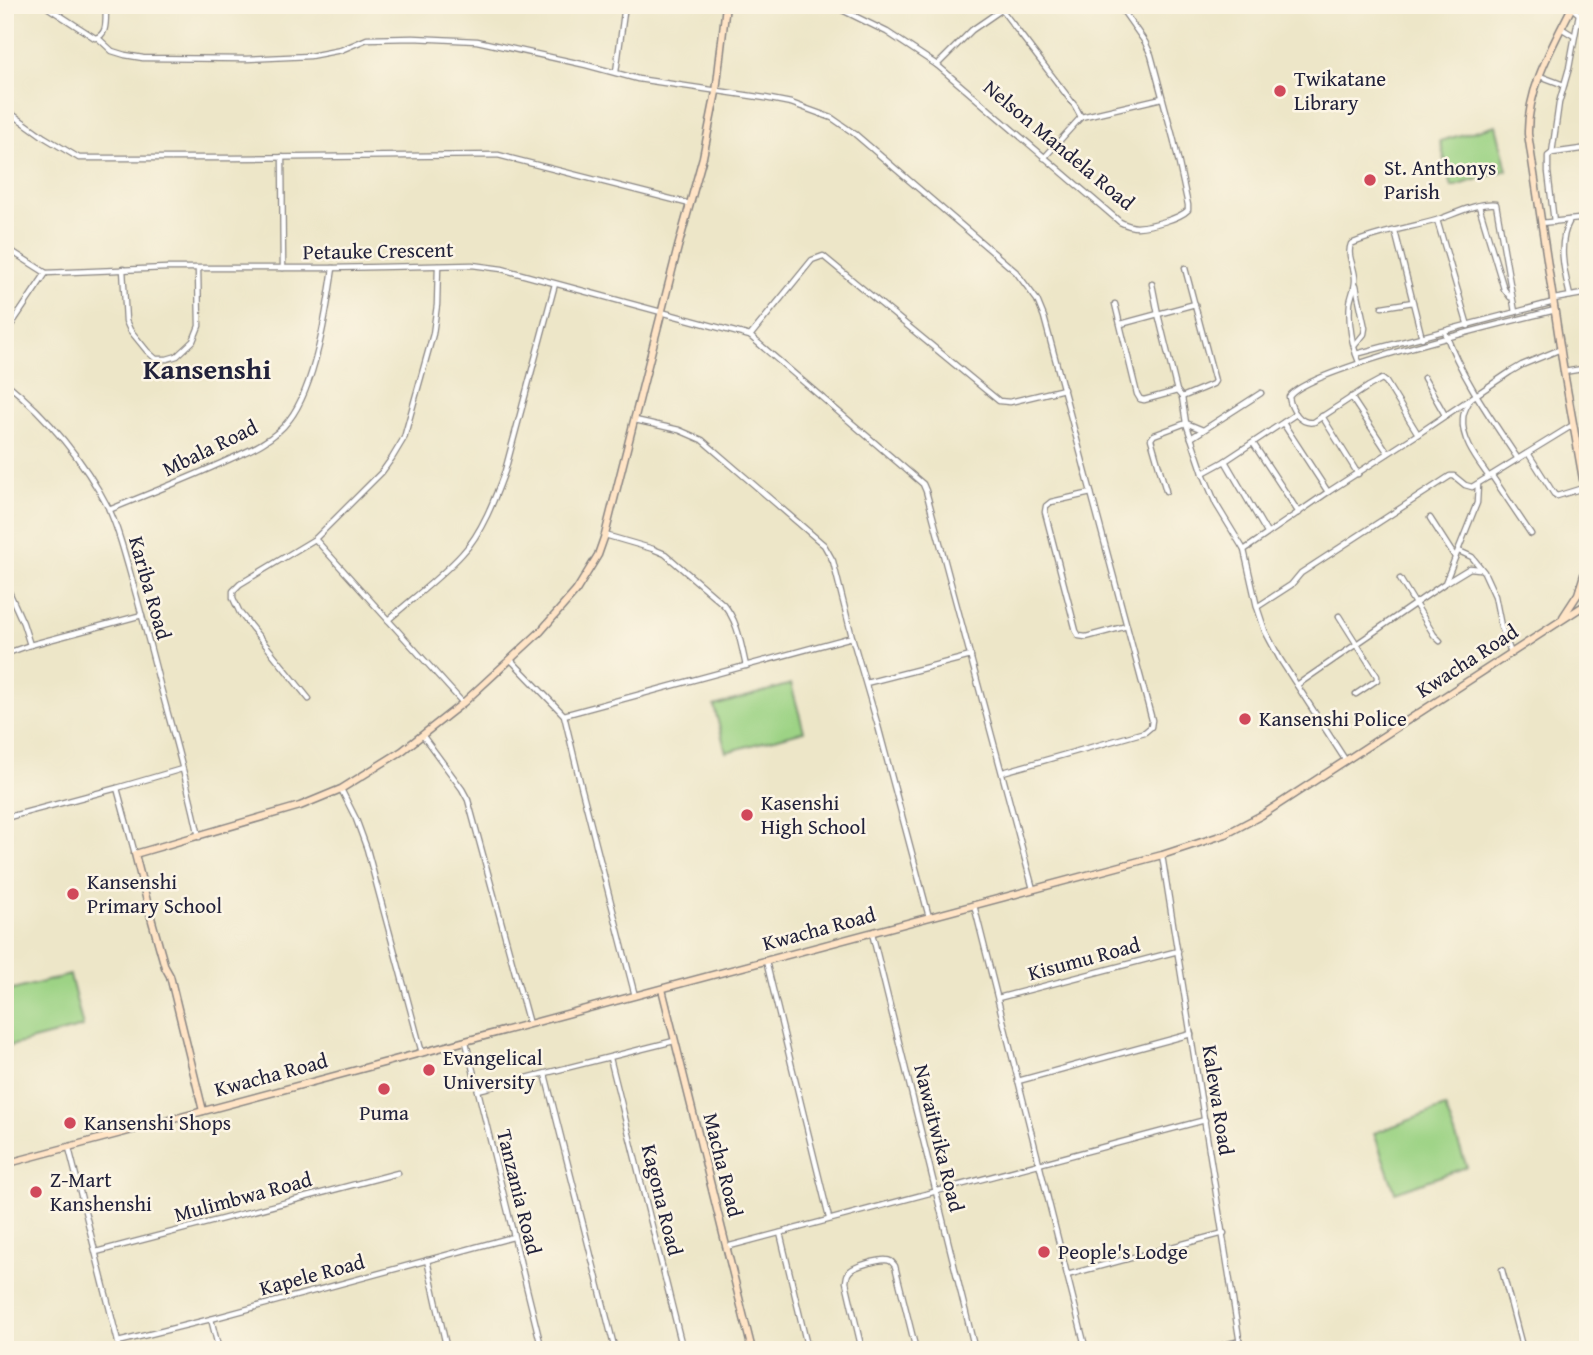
<svg xmlns="http://www.w3.org/2000/svg" width="1593" height="1355" font-family="'Gentium Book Plus',serif">
  <style>
    .green { fill: #9dd385; stroke: #607a60; stroke-width: 2 }
    .lines { fill: none; stroke-linecap: round; stroke-linejoin: round }
    .street-casing { stroke: #888482; stroke-width: 7 }
    .secondary-casing { stroke: #888482; stroke-width: 9 }
    .street { stroke: #fff; stroke-width: 4.5 }
    .secondary { stroke: #ffe4c6; stroke-width: 6 }
    .poi-dot { fill: #d1495b; stroke: #fcf5e5; stroke-width: 2.5 }
    .labels { text-anchor: middle; stroke-width: 5; stroke-linejoin: round; paint-order: stroke }
    .poi-label { font-size: 21px; fill: #22223b; stroke: #fcf5e5; text-anchor: start }
    .street-label { font-size: 21px; fill: #22223b; stroke: #fcf5e5 }
    .district-label { font-size: 28px; font-weight: bold; fill: #22223b; stroke: #fcf5e5 }
  </style>
  <rect width="100%" height="100%" fill="#fcf5e5"/>
  <filter id="ink" filterUnits="userSpaceOnUse"><feTurbulence type="fractalNoise" baseFrequency=".0143" numOctaves="2"/><feDisplacementMap in="SourceGraphic" scale="14" xChannelSelector="R" yChannelSelector="G"/><feConvolveMatrix kernelMatrix="1 2 1 2 8 2 1 2 1" color-interpolation-filters="sRGB"/></filter>
  <filter id="wash" filterUnits="userSpaceOnUse"><feTurbulence type="fractalNoise" baseFrequency=".00686" numOctaves="4" result="noise"/><feDisplacementMap in="SourceGraphic" scale="28" xChannelSelector="R" yChannelSelector="G"/><feGaussianBlur stdDeviation="1.57" result="paint"/><feColorMatrix in="noise" values="0 0 0 0 0 0 0 0 0 0 0 0 0 0 0 0 0 1.4 0 .05"/><feComposite in="paint" operator="in"/></filter>
  <g filter="url(#wash)">
    <rect width="100%" height="100%" fill="#ede6c8"/>
    <g class="green">
      <polygon points="1496,125 1507,170 1452,187 1440,141"/>
      <polygon points="791,684 804,731 726,752 714,706"/>
      <polygon points="70,975 83,1027 10,1046 5,1027 5,992"/>
      <polygon points="1445,1107 1467,1167 1395,1192 1374,1133"/>
    </g>
  </g>
  <g filter="url(#ink)">
    <g class="lines">
      <g class="street-casing">
        <g id="street">
          <path d="M 44,5 L 95,38 C 109,35 105,18 106,5"/>
          <path d="M 832,5 L 887,32 L 937,65 L 1120,222 C 1126,225 1131,227 1137,227 C 1151,226 1179,219 1188,210 L 1188,205 L 1174,141 L 1151,55 L 1145,42 L 1119,5"/>
          <polyline points="998,5 1075,106 1081,117 1162,98"/>
          <polyline points="1561,28 1574,36"/>
          <polyline points="98,38 112,51 125,55 143,58 246,59 310,56 341,50 367,39 413,38 477,41 586,65 638,79 765,98 791,103 832,118 855,134 1016,272 1037,300 1044,317 1152,720 1151,727 1145,732 1003,772"/>
          <polyline points="937,65 972,30 1001,10"/>
          <polyline points="616,72 625,5"/>
          <polyline points="1540,76 1564,85"/>
          <polyline points="5,109 44,137 79,158 231,158 498,155 690,204"/>
          <polyline points="1552,153 1559,103 1569,68 1579,14 1572,8"/>
          <polyline points="282,157 283,268"/>
          <polyline points="1044,158 1081,117"/>
          <polyline points="1479,206 1504,289 1510,297"/>
          <polyline points="1437,220 1468,326"/>
          <path d="M 1570,220 C 1557,243 1564,271 1570,296"/>
          <polyline points="1554,222 1548,172 1548,156 1552,153 1588,148"/>
          <polyline points="1541,223 1588,218"/>
          <polyline points="1395,231 1422,338"/>
          <polyline points="5,247 46,273 167,268 333,268 472,265 502,269 750,336 923,484 926,491 1033,889"/>
          <polyline points="123,269 126,321 130,330 147,351 156,359 167,359 177,356 193,341 199,326 198,269"/>
          <polyline points="1152,284 1158,314 1177,391 1182,397 1186,423 1203,473 1216,504 1244,550 1257,607 1265,631 1280,659 1346,761"/>
          <polyline points="1554,299 1588,293"/>
          <polyline points="1115,304 1137,394 1140,399 1144,400 1177,391"/>
          <polyline points="1382,307 1413,302"/>
          <polyline points="1121,324 1195,304"/>
          <path d="M 1445,332 C 1462,378 1491,418 1518,459"/>
          <polyline points="5,334 46,273"/>
          <polyline points="750,336 812,260 823,256 999,401 1010,402 1064,389"/>
          <polyline points="1355,345 1364,334 1365,328 1356,285"/>
          <polyline points="1356,354 1554,302"/>
          <path d="M 1359,362 C 1352,346 1348,321 1350,303 C 1351,296 1355,288 1355,281 C 1356,269 1346,256 1351,244 C 1378,232 1409,228 1437,220 C 1455,214 1477,202 1496,204 L 1515,312"/>
          <polyline points="1564,372 1588,368"/>
          <polyline points="1424,378 1445,415"/>
          <path d="M 5,382 C 48,417 83,459 109,509 C 118,528 123,549 129,569 C 139,605 149,641 158,677 C 172,730 188,783 199,837"/>
          <polyline points="1182,397 1213,384 1215,381 1185,268"/>
          <polyline points="1351,397 1388,453"/>
          <path d="M 1469,402 C 1466,407 1463,413 1463,419 C 1461,440 1478,461 1489,477"/>
          <polyline points="1322,416 1358,474"/>
          <polyline points="635,420 679,430 702,440 824,545 833,561 852,637 878,726 929,917"/>
          <polyline points="1283,423 1328,492"/>
          <path d="M 1418,434 L 1386,382 L 1382,379 L 1369,386 L 1314,422 C 1300,425 1291,409 1289,397 C 1306,369 1513,321 1555,310"/>
          <polyline points="1191,438 1261,393"/>
          <polyline points="1253,443 1299,513"/>
          <polyline points="1528,453 1554,494 1557,496 1583,488"/>
          <polyline points="1225,461 1267,533"/>
          <polyline points="1203,473 1225,461 1296,414"/>
          <polyline points="1492,476 1531,534"/>
          <polyline points="1166,491 1151,439 1154,435 1186,423 1203,430"/>
          <polyline points="1091,493 1051,502 1046,506 1045,512 1076,631 1079,636 1086,637 1127,626"/>
          <path d="M 109,510 C 145,495 182,481 217,465 C 243,453 272,443 289,420 C 315,387 327,310 333,268"/>
          <polyline points="1430,518 1455,557"/>
          <path d="M 605,535 L 653,549 L 665,554 L 723,604 C 738,620 741,645 746,666"/>
          <polyline points="315,539 463,703"/>
          <polyline points="1244,550 1328,492 1418,434 1510,372 1522,365 1561,349"/>
          <polyline points="1459,551 1472,557 1484,572 1495,596 1501,626 1511,653"/>
          <polyline points="1400,579 1434,635 1440,641"/>
          <polyline points="1447,582 1470,568 1479,569"/>
          <polyline points="5,583 23,623 30,645"/>
          <polyline points="1257,607 1291,585 1301,573 1450,476 1454,476 1465,485 1472,487 1573,425"/>
          <polyline points="1339,616 1377,676 1377,680 1356,694"/>
          <path d="M 388,620 C 413,598 440,578 462,554 C 482,533 495,498 505,471 L 555,284"/>
          <polyline points="5,654 30,645 142,615"/>
          <polyline points="511,660 564,715 581,786 635,996"/>
          <polyline points="866,683 971,656"/>
          <polyline points="1297,685 1445,583 1477,503 1478,485"/>
          <polyline points="309,699 240,613 233,598 233,591 240,584 315,539 382,472 392,458 404,438 433,334 437,305 438,266"/>
          <polyline points="564,715 852,637"/>
          <polyline points="423,736 462,789 468,800 529,1024"/>
          <polyline points="117,788 135,854"/>
          <polyline points="341,789 356,819 367,849 422,1053"/>
          <polyline points="5,818 117,788 182,769"/>
          <polyline points="1162,855 1241,1350"/>
          <polyline points="974,905 1086,1350"/>
          <polyline points="872,933 975,1350"/>
          <polyline points="766,961 829,1218"/>
          <polyline points="998,998 1178,951"/>
          <polyline points="466,1042 542,1350"/>
          <polyline points="610,1058 683,1350"/>
          <polyline points="545,1074 615,1350"/>
          <polyline points="1018,1081 1191,1034"/>
          <polyline points="478,1090 674,1041"/>
          <polyline points="69,1148 120,1350"/>
          <polyline points="780,1233 808,1350"/>
          <polyline points="726,1247 1205,1120"/>
          <polyline points="96,1252 398,1173"/>
          <polyline points="427,1260 447,1350"/>
          <polyline points="1502,1270 1523,1350"/>
          <polyline points="1067,1275 1224,1233"/>
          <polyline points="211,1319 219,1350"/>
          <polyline points="118,1342 211,1319 513,1237"/>
          <path d="M 862,1350 L 846,1282 C 847,1277 846,1275 850,1271 C 855,1266 878,1260 885,1260 C 891,1260 892,1262 895,1266 L 916,1350"/>
          <polyline points="1204,1350 1240,1341"/>
        </g>
      </g>
      <g class="secondary-casing">
        <g id="secondary">
          <path d="M 1573,5 C 1553,45 1527,89 1528,134 L 1564,372 L 1588,508"/>
          <polyline points="1563,617 1578,594 1588,562"/>
          <polyline points="662,989 752,1350"/>
          <polyline points="203,1111 170,976 165,967 152,921 135,854 300,806 341,789 402,751 463,703 540,632 576,591 598,555 605,535 678,247 703,157 716,92 726,5"/>
          <polyline points="5,1164 1162,855 1226,834 1262,815 1588,603"/>
        </g>
      </g>
      <use href="#street" class="street"/>
      <use href="#secondary" class="secondary"/>
    </g>
  </g>
  <g class="poi-dot">
    <circle cx="1280" cy="91" r="7"/>
    <circle cx="1370" cy="180" r="7"/>
    <circle cx="1245" cy="719" r="7"/>
    <circle cx="747" cy="815" r="7"/>
    <circle cx="73" cy="894" r="7"/>
    <circle cx="429" cy="1070" r="7"/>
    <circle cx="384" cy="1089" r="7"/>
    <circle cx="70" cy="1123" r="7"/>
    <circle cx="36" cy="1192" r="7"/>
    <circle cx="1044" cy="1252" r="7"/>
  </g>
  <g class="labels">
    <g class="poi-label">
      <text x="1294" y="86">Twikatane<tspan x="1294" dy="24">Library</tspan></text>
      <text x="1384" y="175">St. Anthonys<tspan x="1384" dy="24">Parish</tspan></text>
      <text x="1259" y="726">Kansenshi Police</text>
      <text x="761" y="810">Kasenshi<tspan x="761" dy="24">High School</tspan></text>
      <text x="87" y="889">Kansenshi<tspan x="87" dy="24">Primary School</tspan></text>
      <text x="443" y="1065">Evangelical<tspan x="443" dy="24">University</tspan></text>
      <text x="384" y="1120" text-anchor="middle">Puma</text>
      <text x="84" y="1130">Kansenshi Shops</text>
      <text x="50" y="1187">Z-Mart<tspan x="50" dy="24">Kanshenshi</tspan></text>
      <text x="1058" y="1259">People's Lodge</text>
    </g>
    <g class="street-label">
      <text transform="translate(1059 145) rotate(40)" y="7">Nelson Mandela Road</text>
      <text transform="translate(378 251) rotate(-1)" y="7">Petauke Crescent</text>
      <text transform="translate(210 448) rotate(-26)" y="7">Mbala Road</text>
      <text transform="translate(150 588) rotate(74)" y="7">Kariba Road</text>
      <text transform="translate(1467 661) rotate(-33)" y="7">Kwacha Road</text>
      <text transform="translate(819 929) rotate(-15)" y="7">Kwacha Road</text>
      <text transform="translate(1084 959) rotate(-15)" y="7">Kisumu Road</text>
      <text transform="translate(271 1075) rotate(-15)" y="7">Kwacha Road</text>
      <text transform="translate(1218 1100) rotate(81)" y="7">Kalewa Road</text>
      <text transform="translate(939 1138) rotate(76)" y="7">Nawaitwika Road</text>
      <text transform="translate(723 1165) rotate(76)" y="7">Macha Road</text>
      <text transform="translate(519 1192) rotate(76)" y="7">Tanzania Road</text>
      <text transform="translate(243 1197) rotate(-15)" y="7">Mulimbwa Road</text>
      <text transform="translate(662 1200) rotate(76)" y="7">Kagona Road</text>
      <text transform="translate(312 1275) rotate(-15)" y="7">Kapele Road</text>
    </g>
    <g class="district-label">
      <text x="207" y="379">Kansenshi</text>
    </g>
  </g>
  <rect width="1593" height="1355" fill="none" stroke="#fcf5e5" stroke-width="28"/>
</svg>
